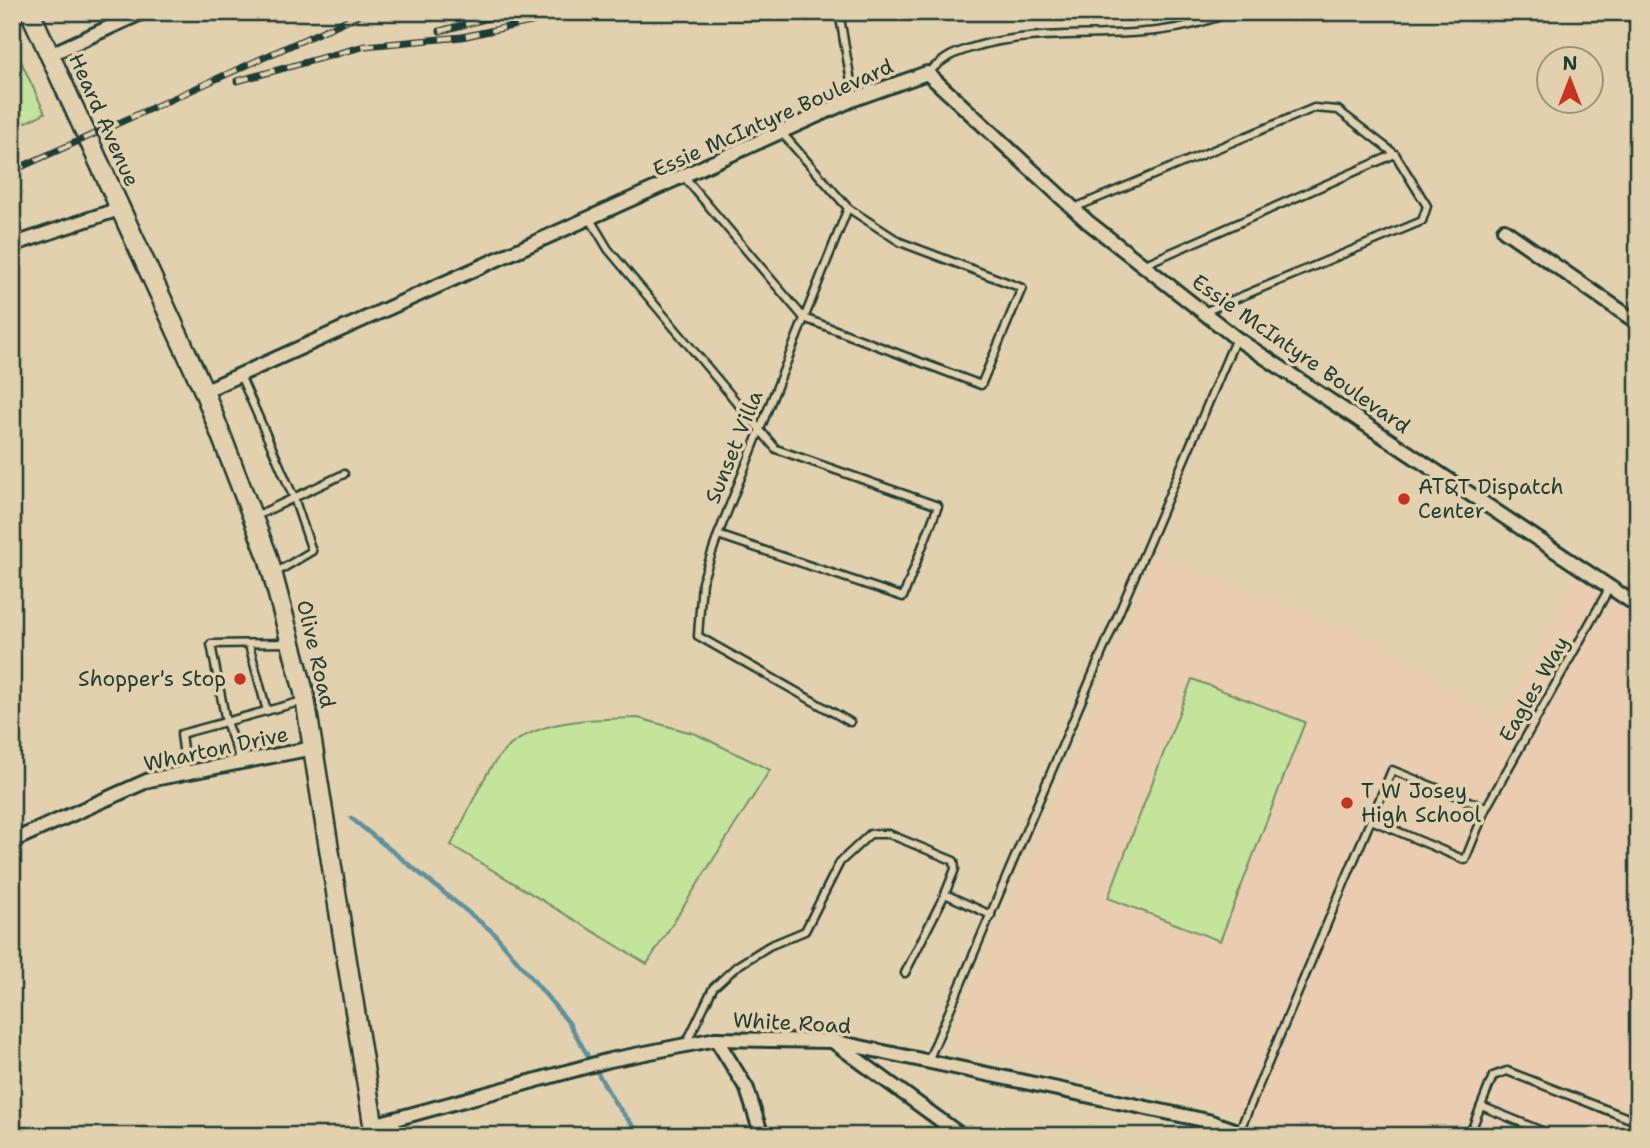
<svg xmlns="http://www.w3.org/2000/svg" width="1650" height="1148" font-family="'Shantell Sans',sans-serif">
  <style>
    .built { fill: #eaccb0 }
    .green { fill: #c4e39b; stroke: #729068; stroke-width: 2 }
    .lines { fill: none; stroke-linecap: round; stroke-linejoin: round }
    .stream { stroke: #5d929f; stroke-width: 4.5 }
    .lane-casing { stroke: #1f3d34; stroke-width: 11 }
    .street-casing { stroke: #1f3d34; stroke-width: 18 }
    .secondary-casing { stroke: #1f3d34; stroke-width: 23 }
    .lane { stroke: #e3d0ae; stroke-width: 6 }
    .street { stroke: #e3d0ae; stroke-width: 12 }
    .secondary { stroke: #e3d0ae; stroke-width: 18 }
    .rail-casing { stroke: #1f3d34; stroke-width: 7 }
    .rail { stroke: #e3d0ae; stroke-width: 4.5; stroke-dasharray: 13; stroke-linecap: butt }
    .poi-dot { fill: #c8321e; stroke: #e3d0ae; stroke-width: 2.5 }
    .labels { text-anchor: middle; stroke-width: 7; stroke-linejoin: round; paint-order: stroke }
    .street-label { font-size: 21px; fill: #1f3d34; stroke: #e3d0ae }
    .poi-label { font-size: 21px; fill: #1f3d34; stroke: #e3d0ae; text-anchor: start }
  </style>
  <rect width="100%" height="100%" fill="#e3d0ae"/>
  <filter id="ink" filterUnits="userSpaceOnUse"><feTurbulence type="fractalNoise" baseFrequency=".0143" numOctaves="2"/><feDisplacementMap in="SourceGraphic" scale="14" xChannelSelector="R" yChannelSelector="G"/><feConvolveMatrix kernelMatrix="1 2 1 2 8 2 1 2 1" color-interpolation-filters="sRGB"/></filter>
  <g filter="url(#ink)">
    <g class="built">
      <polygon points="824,12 855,12 855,18 827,23"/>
      <polygon points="1154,555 1377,641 1498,721 1578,574 1638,618 1638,1136 1305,1136 1157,1087 956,1046 955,1027 1022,884 1143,593"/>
    </g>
    <g class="green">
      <polygon points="12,42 45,113 12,129"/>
      <polygon points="1192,679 1305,722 1220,941 1108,898"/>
      <path d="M 638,718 L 696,734 L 770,770 L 647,964 L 451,845 C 466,818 478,784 497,759 C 529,718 590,719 638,718 Z"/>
    </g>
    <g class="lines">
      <polyline class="stream" points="351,818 494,933 569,1023 615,1103 641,1136"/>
      <g class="lane-casing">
        <g id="lane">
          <polyline points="839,12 854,99"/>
          <path d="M 927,73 C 935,67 944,58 954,54 C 1041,18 1140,52 1230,12"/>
          <polyline points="781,132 848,208 718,535 702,582 698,636 850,722"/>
          <polyline points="684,177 804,318 981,385 1022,288 900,242 848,208"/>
          <polyline points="1074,208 1314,108 1338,110 1395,154 1427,206 1422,221 1204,312"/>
          <polyline points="590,219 608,249 776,449 938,506 903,597 718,535"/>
          <polyline points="1143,265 1395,154"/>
          <polyline points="240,375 294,498 312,551 275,573"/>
          <polyline points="256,516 344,474"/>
          <polyline points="249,645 267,711"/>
          <polyline points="241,762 226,722 211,644 290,643"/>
          <polyline points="186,772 181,734 303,701"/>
          <polyline points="1371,820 1465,860 1486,808 1610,587"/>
          <polyline points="905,973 945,894"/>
          <polyline points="686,1044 713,988 737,966 769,946 805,931 840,862 870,834 889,834 954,861 955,869 945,894 991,915"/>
          <polyline points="928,1061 1236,338"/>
          <polyline points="1481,1106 1554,1136"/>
          <polyline points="1239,1132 1392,770 1486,808"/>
          <polyline points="1469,1136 1493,1076 1507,1071 1638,1122"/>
        </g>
      </g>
      <g class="street-casing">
        <g id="street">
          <polyline points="49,55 143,12"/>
          <polyline points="1504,230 1638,323"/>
          <polyline points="12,245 119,209"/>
          <polyline points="204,391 854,99 927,73 1088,222 1236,338 1638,606"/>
          <polyline points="12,841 149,780 313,748"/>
          <polyline points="716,1039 747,1089 762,1136"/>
          <polyline points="835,1043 962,1136"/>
          <polyline points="373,1125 610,1060 716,1039 832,1041 1208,1121 1251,1136"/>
        </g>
      </g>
      <g class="secondary-casing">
        <polyline id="secondary" points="30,12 204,391 268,557 304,692 375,1136"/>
      </g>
      <use href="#lane" class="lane"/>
      <use href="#street" class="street"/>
      <use href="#secondary" class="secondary"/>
      <g class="rail-casing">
        <g id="rail">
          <polyline points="440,31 511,12"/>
          <polyline points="237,81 365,46 462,37 576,12"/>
          <polyline points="12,171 365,12"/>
        </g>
      </g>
      <use href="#rail" class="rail"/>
    </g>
  </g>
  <g class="poi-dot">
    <circle cx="1404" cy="499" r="7"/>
    <circle cx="240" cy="679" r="7"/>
    <circle cx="1347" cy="803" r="7"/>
  </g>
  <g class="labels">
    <g class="street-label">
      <text transform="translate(773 118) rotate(-24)" y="7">Essie McIntyre Boulevard</text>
      <text transform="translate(104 120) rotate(66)" y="7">Heard Avenue</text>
      <text transform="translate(1301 354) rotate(35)" y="7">Essie McIntyre Boulevard</text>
      <text transform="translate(734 447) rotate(-68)" y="7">Sunset Villa</text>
      <text transform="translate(316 654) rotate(77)" y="7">Olive Road</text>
      <text transform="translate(1534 689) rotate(-60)" y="7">Eagles Way</text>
      <text transform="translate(216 749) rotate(-12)" y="7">Wharton Drive</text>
      <text transform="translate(792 1023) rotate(3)" y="7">White Road</text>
    </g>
    <g class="poi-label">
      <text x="1418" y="494">AT&amp;T Dispatch<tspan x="1418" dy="24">Center</tspan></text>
      <text x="226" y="686" text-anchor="end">Shopper's Stop</text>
      <text x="1361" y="798">T W Josey<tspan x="1361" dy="24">High School</tspan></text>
    </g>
  </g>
  <rect width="1650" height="1148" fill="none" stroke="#e3d0ae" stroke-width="42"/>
  <rect x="21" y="21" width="1608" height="1106" fill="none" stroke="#1f3d34" stroke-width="2.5" filter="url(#ink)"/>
  <g transform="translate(1570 80)"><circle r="33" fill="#e3d0ae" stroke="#95957d" stroke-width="2"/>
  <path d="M0-5L12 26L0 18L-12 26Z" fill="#c8321e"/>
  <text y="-10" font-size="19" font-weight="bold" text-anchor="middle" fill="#1f3d34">N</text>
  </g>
</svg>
